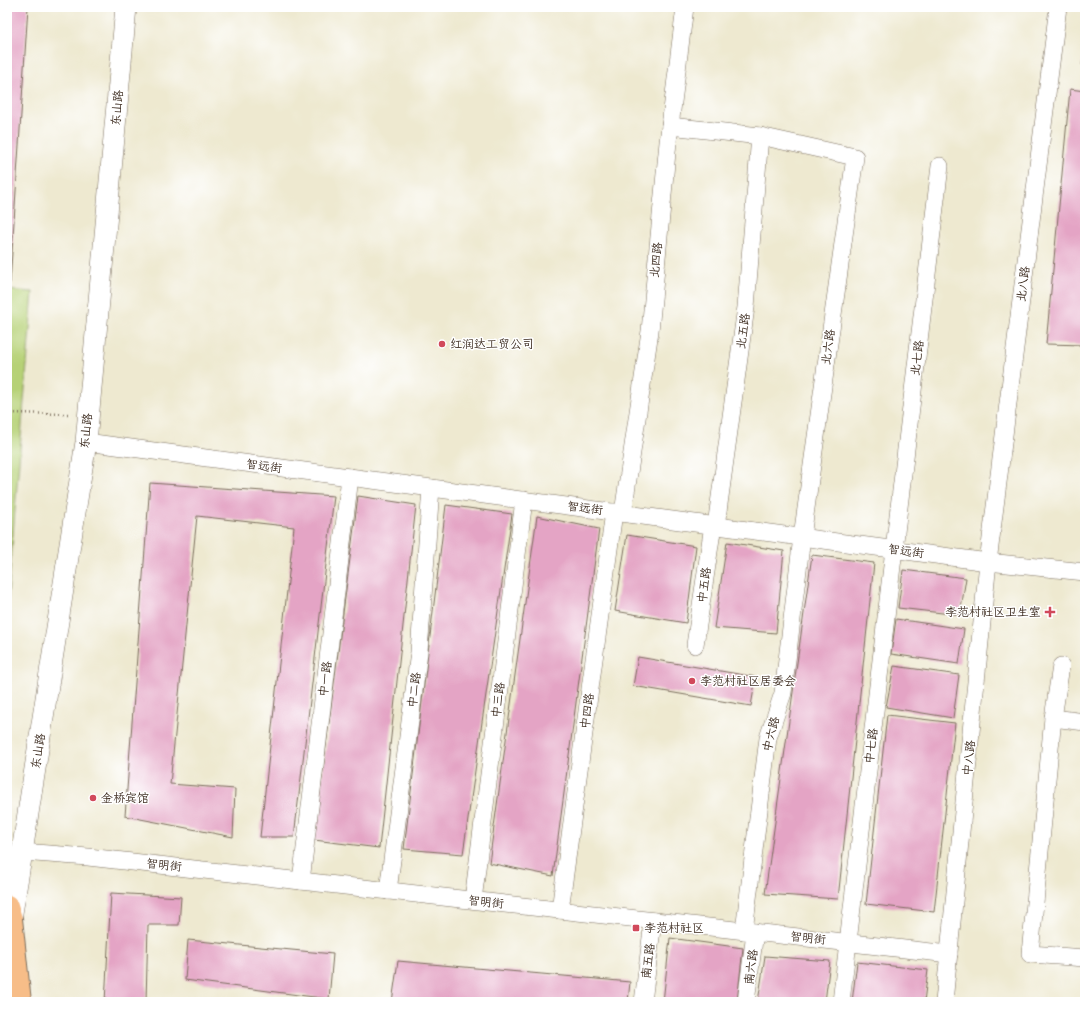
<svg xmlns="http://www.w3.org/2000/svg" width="1092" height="1009" font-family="Kalam,'LXGW WenKai TC',sans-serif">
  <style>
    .green { fill: #b6d176; stroke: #787e4a }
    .building { fill: #e4a4c5 }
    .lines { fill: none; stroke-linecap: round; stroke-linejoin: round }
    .minor-casing { stroke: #7a6d5c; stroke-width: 18 }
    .tertiary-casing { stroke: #7a6d5c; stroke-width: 22 }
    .primary-casing { stroke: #7a6d5c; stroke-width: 24 }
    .path { stroke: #7a6d5c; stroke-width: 2.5; stroke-dasharray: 1 3; stroke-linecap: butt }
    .minor { stroke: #fff; stroke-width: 17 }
    .tertiary { stroke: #fff; stroke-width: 21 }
    .primary { stroke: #f7bd88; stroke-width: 22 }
    .poi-dot { fill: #d1495b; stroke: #fff; stroke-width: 1.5 }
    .labels { text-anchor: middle; stroke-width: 3; stroke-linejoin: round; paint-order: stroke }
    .street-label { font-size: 12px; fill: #3b2a1e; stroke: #fff }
    .poi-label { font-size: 12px; fill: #3b2a1e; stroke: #fff; text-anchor: start }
  </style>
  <rect width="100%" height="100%" fill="#fff"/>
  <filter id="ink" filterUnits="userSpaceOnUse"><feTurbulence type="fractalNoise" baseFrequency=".025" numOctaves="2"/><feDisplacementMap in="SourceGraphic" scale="8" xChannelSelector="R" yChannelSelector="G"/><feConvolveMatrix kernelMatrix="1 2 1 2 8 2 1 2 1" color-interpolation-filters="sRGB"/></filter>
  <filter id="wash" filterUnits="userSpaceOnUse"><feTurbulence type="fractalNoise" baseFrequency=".012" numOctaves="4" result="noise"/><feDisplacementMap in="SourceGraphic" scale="16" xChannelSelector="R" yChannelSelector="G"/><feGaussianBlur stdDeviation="0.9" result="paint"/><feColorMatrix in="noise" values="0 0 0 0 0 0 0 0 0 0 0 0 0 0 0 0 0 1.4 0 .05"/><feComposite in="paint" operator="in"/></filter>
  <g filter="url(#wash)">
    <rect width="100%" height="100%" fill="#eee9d0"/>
    <polygon class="green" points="7,290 33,292 7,607"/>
    <g id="blocks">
      <g class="building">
        <polygon points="7,7 28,7 10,283 7,282"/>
        <polygon points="1084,49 1085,49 1085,66 1082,65"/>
        <polygon points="1070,89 1085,91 1085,345 1046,344"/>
        <polygon points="150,483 334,496 294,837 260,837 294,527 197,516 170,784 235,789 233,837 125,816"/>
        <polygon points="358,496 416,505 379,848 314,840"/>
        <polygon points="446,505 512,514 463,854 404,849"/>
        <polygon points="537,516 599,529 553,876 489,863"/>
        <polygon points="627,535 696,546 686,623 615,611"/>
        <polygon points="727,542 784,551 776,633 714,628"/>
        <polygon points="812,555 874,563 838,899 765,894"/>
        <polygon points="903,570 966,578 960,615 898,608"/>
        <polygon points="896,619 964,629 959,664 891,654"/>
        <polygon points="638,657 756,677 751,706 633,686"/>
        <polygon points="894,666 959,675 953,718 886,707"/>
        <polygon points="887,715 955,723 934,912 866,904"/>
        <polygon points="111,893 181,897 179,925 148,925 146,1002 105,1002"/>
        <polygon points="670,938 743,948 737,1002 663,1002"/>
        <polygon points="188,940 333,954 329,999 185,980"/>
        <polygon points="765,956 830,961 825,1002 758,1002"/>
        <polygon points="398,961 630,982 628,1002 392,1002"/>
        <polygon points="857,962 928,970 924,1002 852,1002"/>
      </g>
    </g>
  </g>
  <g filter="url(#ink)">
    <use href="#blocks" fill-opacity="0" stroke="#7a6d5c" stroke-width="1"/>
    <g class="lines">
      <g class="minor-casing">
        <g id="minor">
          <polyline points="670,126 760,136 855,157 802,537 783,693 768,738 744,931"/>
          <polyline points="86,442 988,562 1085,572"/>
          <polyline points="623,513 650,331 668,142 685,7"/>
          <polyline points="716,526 746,307 760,136"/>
          <polyline points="695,645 713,525"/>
          <polyline points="1061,666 1053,718 1030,954 1085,958"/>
          <polyline points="1053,718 1085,722"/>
          <polyline points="22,852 88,857 949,954"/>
          <polyline points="301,881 350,477"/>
          <polyline points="388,891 419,652 431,488"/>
          <polyline points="473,900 524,500"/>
          <polyline points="560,910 614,512"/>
          <polyline points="643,1002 653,921"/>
          <polyline points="746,1002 755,932"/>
          <polyline points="841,1002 894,549 940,166"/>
          <polyline points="944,1002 988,562 1058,7"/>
        </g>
      </g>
      <g class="tertiary-casing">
        <polyline id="tertiary" points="7,921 11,919 22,852 86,442 126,7"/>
      </g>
      <g class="primary-casing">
        <polyline id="primary" points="7,906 11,919 20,1002"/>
      </g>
      <polyline class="path" points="7,413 68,414"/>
      <use href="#minor" class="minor"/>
      <use href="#tertiary" class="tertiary"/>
      <use href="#primary" class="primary"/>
    </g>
  </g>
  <g class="poi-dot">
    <circle cx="442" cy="344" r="4"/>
    <path d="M1048 606h4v4h4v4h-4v4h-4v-4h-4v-4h4z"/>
    <circle cx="692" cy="681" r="4"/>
    <circle cx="93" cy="798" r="4"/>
    <rect x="632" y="924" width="8" height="8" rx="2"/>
  </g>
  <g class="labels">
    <g class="street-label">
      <text transform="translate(117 108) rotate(-85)" y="4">东山路</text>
      <text transform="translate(656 260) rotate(-84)" y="4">北四路</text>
      <text transform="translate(1023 284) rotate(-83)" y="4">北八路</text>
      <text transform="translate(743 331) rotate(-82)" y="4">北五路</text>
      <text transform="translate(828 347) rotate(-82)" y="4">北六路</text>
      <text transform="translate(917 358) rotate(-83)" y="4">北七路</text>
      <text transform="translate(86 431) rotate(-84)" y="4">东山路</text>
      <text transform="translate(264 466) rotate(8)" y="4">智远街</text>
      <text transform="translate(585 508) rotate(7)" y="4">智远街</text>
      <text transform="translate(906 551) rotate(8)" y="4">智远街</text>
      <text transform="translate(704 585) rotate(-82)" y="4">中五路</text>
      <text transform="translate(325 679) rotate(-83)" y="4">中一路</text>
      <text transform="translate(414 690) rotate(-83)" y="4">中二路</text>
      <text transform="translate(498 700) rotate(-83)" y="4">中三路</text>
      <text transform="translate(587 711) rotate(-82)" y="4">中四路</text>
      <text transform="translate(771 734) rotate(-76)" y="4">中六路</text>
      <text transform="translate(871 746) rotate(-83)" y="4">中七路</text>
      <text transform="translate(38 751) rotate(-81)" y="4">东山路</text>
      <text transform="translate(969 758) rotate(-84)" y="4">中八路</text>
      <text transform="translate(164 865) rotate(6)" y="4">智明街</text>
      <text transform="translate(486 902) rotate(6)" y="4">智明街</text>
      <text transform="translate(808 938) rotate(6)" y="4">智明街</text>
      <text transform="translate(648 961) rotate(-83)" y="4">南五路</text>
      <text transform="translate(751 967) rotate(-83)" y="4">南六路</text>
    </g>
    <g class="poi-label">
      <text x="450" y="348">红润达工贸公司</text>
      <text x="1041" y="616" text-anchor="end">李范村社区卫生室</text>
      <text x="700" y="685">李范村社区居委会</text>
      <text x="101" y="802">金桥宾馆</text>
      <text x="644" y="932">李范村社区</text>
    </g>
  </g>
  <rect width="1092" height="1009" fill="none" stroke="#fff" stroke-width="24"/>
</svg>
